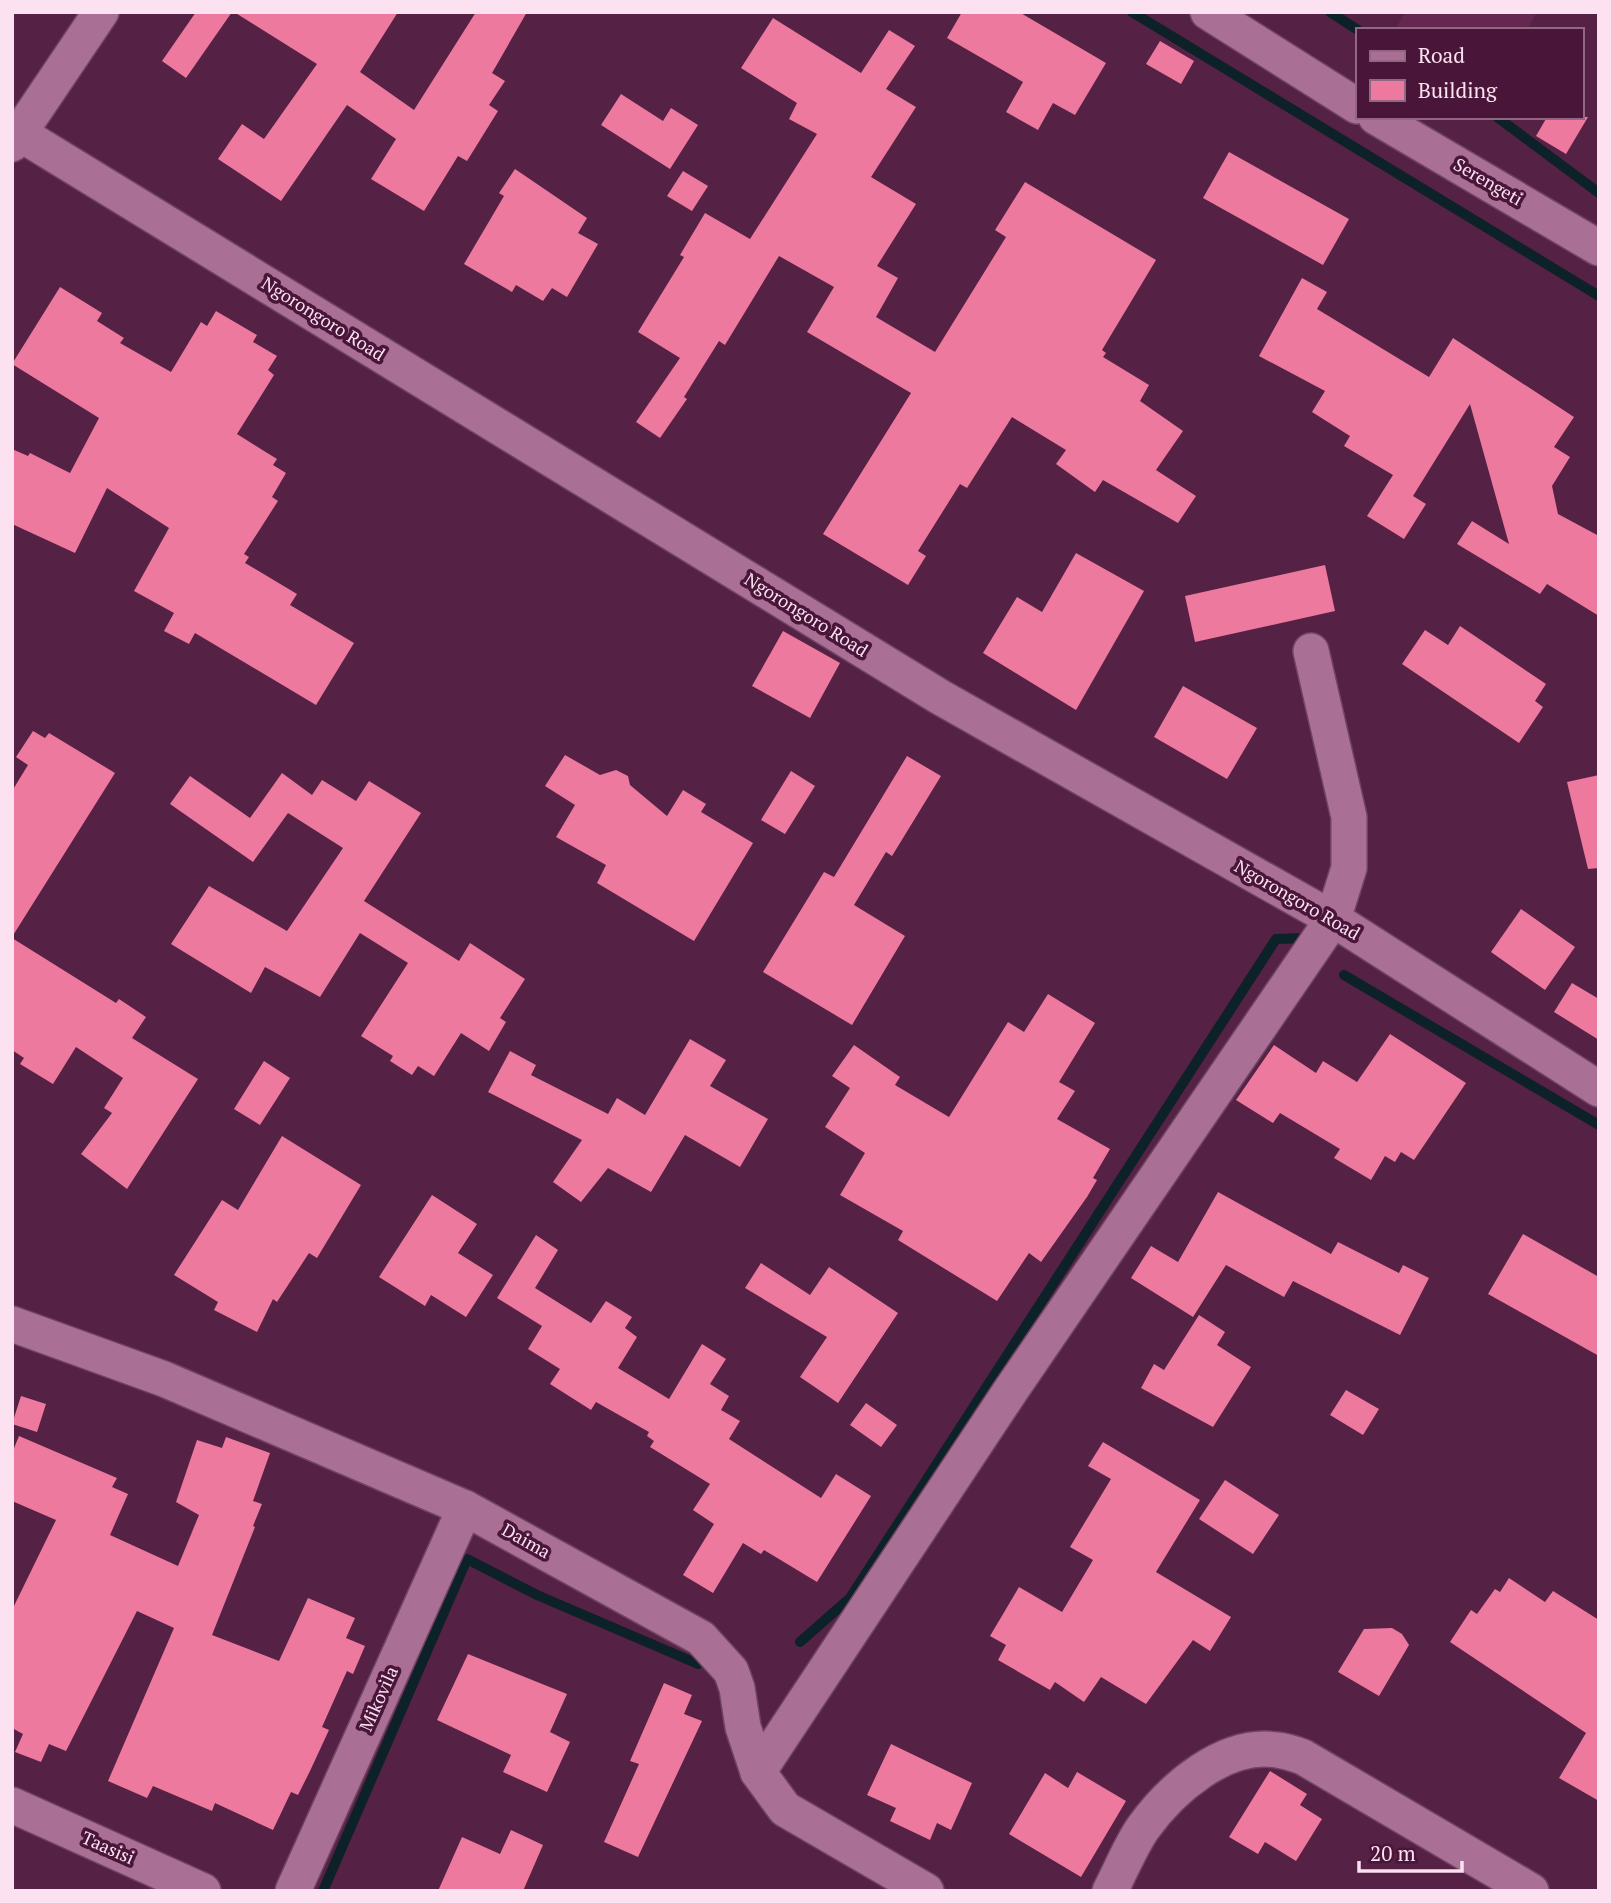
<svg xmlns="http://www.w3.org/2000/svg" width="1611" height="1903" font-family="'PT Serif',serif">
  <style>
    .built { fill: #632750 }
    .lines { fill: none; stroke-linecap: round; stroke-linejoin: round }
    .stream { stroke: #0c2128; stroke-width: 10 }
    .building { fill: #ee799e }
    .minor-casing { stroke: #6f4362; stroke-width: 38 }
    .minor { stroke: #aa6f95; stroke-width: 35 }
    .labels { text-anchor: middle; stroke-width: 7; stroke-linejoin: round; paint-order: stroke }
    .street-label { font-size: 18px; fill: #fce1f1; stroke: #49163a }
  </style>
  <rect width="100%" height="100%" fill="#552144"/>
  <polygon class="built" points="1405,12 1537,12 1527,30 1395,30"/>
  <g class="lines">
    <g class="stream">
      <polyline points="1132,12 1599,296"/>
      <polyline points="1330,12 1358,30"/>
      <polyline points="1497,117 1599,193"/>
      <polyline points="1344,975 1599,1125"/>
      <polyline points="800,1642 850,1598 1276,939 1307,938"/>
      <polyline points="323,1891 467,1559 537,1595 698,1664"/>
    </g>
  </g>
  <g class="building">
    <polygon points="196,12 232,12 186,78 162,61"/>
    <polygon points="234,12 398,12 360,72 414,110 476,12 527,12 492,73 505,81 489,105 498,111 467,161 458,156 424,211 371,179 396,139 347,105 281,201 218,159 242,124 264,139 317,64"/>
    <polygon points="962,12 1019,12 1106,63 1075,115 1053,103 1038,130 1006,112 1023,82 947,38"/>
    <polygon points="773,18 861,73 889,30 915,46 886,89 916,107 871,177 916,204 877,266 898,278 876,317 935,352 1006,237 995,230 1025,182 1156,260 1102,350 1106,353 1103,357 1149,385 1140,401 1183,431 1156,470 1196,496 1178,523 1103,480 1095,492 1056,464 1066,450 1012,417 967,488 960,484 918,551 926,556 908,585 823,534 911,393 807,332 834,287 779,256 725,345 719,341 684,397 687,399 660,438 636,422 680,358 638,332 684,257 680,255 705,213 750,239 817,134 789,119 797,103 741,68"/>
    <polygon points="1160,41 1194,61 1181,84 1146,64"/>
    <polygon points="621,94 663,121 671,108 698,125 670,169 601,125"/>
    <polygon points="1547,117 1588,117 1566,154 1536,136"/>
    <polygon points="1229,152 1349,219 1323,265 1203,198"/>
    <polygon points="515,169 587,218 578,233 598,244 567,297 552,288 543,301 516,285 512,292 464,264 504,196 499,193"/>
    <polygon points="683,171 708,186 692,211 667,196"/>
    <polygon points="1302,278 1327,292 1317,309 1429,377 1453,338 1574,417 1554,447 1570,457 1552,486 1558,514 1599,536 1599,616 1547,584 1540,594 1457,544 1472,521 1509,544 1470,404 1413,496 1426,504 1404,539 1367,516 1393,475 1344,446 1350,436 1312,412 1325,391 1259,356"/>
    <polygon points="60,287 102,313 97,321 124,338 120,343 171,372 201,322 207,326 216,311 257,335 253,342 277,356 268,370 274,375 237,434 277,459 273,465 286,473 272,497 278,501 244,554 249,557 245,563 297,594 290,605 354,643 316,705 195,633 189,644 164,631 174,613 134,591 169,528 107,488 75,553 12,524 12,449 28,456 30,453 70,473 99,418 12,364"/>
    <polygon points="1076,553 1144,591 1076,710 983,653 1017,597 1042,612"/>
    <polygon points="1325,565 1335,611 1195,642 1185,596"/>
    <polygon points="1460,626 1546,684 1535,701 1543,707 1519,743 1402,664 1425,630 1448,645"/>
    <polygon points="783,631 840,663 810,718 752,686"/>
    <polygon points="1183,686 1257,728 1227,779 1154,737"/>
    <polygon points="33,731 45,738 49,733 115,773 12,937 12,791 28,765 16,757"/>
    <polygon points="565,755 600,775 616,770 628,776 630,785 667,816 683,790 706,804 701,812 753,843 694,941 597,883 606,865 556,837 575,805 545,786"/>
    <polygon points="907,756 941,776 892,856 886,852 854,905 905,936 852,1025 763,972 824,872 834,877"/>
    <polygon points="791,771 815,786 785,834 761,820"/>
    <polygon points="282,773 312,795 322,780 356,801 369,781 421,813 364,901 459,961 470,943 525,979 500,1018 506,1022 489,1051 461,1033 434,1076 418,1066 412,1075 390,1061 393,1056 361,1036 408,963 360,933 320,997 265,967 251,993 171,944 209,886 287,931 343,848 288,813 253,862 170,804 190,776 250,818"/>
    <polygon points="1599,775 1599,868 1588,869 1567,782"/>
    <polygon points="1521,909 1575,947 1545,990 1491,952"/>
    <polygon points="12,938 116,1003 119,999 146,1017 132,1038 198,1079 127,1189 81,1154 112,1113 104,1108 123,1078 76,1047 53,1084 20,1064 24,1058 12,1050"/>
    <polygon points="1572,983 1599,999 1599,1040 1554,1012"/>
    <polygon points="1048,994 1095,1023 1059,1082 1075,1091 1057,1119 1110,1149 1093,1178 1097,1180 1087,1197 1041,1262 1029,1253 997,1301 898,1240 903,1231 840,1195 865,1153 825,1127 850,1088 832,1076 854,1045 900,1077 895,1085 949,1117 1008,1022 1024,1032"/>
    <polygon points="1390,1034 1466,1083 1414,1160 1401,1152 1395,1162 1385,1156 1371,1180 1334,1158 1340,1149 1280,1113 1273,1123 1236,1100 1274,1045 1316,1073 1323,1061 1357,1082"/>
    <polygon points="690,1039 726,1060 710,1086 768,1119 740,1167 685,1135 651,1192 608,1168 581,1202 553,1182 582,1140 488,1092 510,1051 536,1065 531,1075 608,1114 617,1098 645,1115"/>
    <polygon points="264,1061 290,1078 260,1125 234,1109"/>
    <polygon points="282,1136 361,1185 317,1258 309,1253 277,1302 273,1299 257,1332 214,1310 218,1302 174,1275 222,1200 238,1210"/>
    <polygon points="1218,1192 1331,1254 1338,1242 1399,1273 1403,1265 1429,1278 1400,1335 1293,1281 1284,1297 1226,1265 1193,1317 1131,1278 1151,1246 1178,1262"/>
    <polygon points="432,1195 477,1224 458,1253 493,1275 466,1317 431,1295 425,1306 379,1277"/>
    <polygon points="1523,1234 1599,1277 1599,1356 1488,1294"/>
    <polygon points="536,1235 558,1250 535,1288 591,1323 606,1301 632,1317 625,1328 637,1337 618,1368 669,1399 702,1344 726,1359 710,1384 729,1396 721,1410 740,1421 729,1439 821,1498 836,1474 871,1496 817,1582 764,1550 761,1554 743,1543 713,1593 683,1575 714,1524 693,1510 710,1484 650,1447 654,1441 647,1436 649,1432 596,1402 591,1410 550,1384 560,1369 528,1349 542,1326 497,1298"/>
    <polygon points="761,1263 810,1295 829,1267 898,1313 838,1403 800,1377 827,1337 745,1288"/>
    <polygon points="1199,1315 1225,1332 1217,1345 1251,1367 1213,1427 1141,1388 1154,1364 1164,1370"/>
    <polygon points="1346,1390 1379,1409 1363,1435 1330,1415"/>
    <polygon points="21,1396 46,1404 37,1432 12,1424"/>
    <polygon points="866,1403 897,1425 881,1447 850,1425"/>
    <polygon points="19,1436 117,1478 112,1487 128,1494 110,1535 178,1566 199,1515 176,1502 197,1440 222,1448 226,1437 270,1453 253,1501 262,1504 253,1526 255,1527 212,1635 279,1661 308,1598 355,1618 346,1638 365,1646 353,1674 347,1671 322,1727 329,1730 310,1771 298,1795 291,1792 273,1830 215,1803 212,1811 153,1786 147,1798 108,1781 174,1628 137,1611 66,1751 49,1744 41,1762 15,1752 23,1734 12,1728 12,1610 56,1520 12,1501 12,1453"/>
    <polygon points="1103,1442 1200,1500 1156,1572 1231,1617 1210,1651 1193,1640 1146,1704 1101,1677 1084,1702 1055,1682 1050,1690 998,1660 1006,1645 990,1636 1019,1587 1062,1612 1093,1560 1070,1547 1111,1479 1088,1466"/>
    <polygon points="1225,1480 1279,1515 1253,1554 1199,1519"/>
    <polygon points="1509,1578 1545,1602 1553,1591 1599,1620 1599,1801 1559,1778 1586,1733 1450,1642 1471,1610 1477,1614 1495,1589 1500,1592"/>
    <polygon points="1392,1628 1402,1634 1409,1645 1379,1696 1338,1672 1364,1629"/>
    <polygon points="468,1654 567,1694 550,1732 570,1742 547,1792 503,1772 511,1755 437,1720"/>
    <polygon points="664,1683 692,1695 684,1714 702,1721 638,1857 604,1842 639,1764 630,1761"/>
    <polygon points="891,1744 972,1783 951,1830 937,1823 930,1840 890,1821 896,1808 867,1795"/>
    <polygon points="1270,1771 1307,1794 1300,1805 1322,1819 1296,1861 1265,1842 1258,1854 1229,1837"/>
    <polygon points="1077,1772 1126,1801 1081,1877 1009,1834 1045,1773 1068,1788"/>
    <polygon points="511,1830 543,1845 523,1891 438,1891 462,1837 500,1854"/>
  </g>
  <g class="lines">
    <g class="minor-casing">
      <g id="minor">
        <polyline points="1208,12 1357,106"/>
        <polyline points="1376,117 1599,248"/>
        <polyline points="19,133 940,697 1333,919 1599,1089"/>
        <polyline points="12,144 101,12"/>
        <polyline points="12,1324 164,1379 465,1508 701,1638 731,1671 737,1688 743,1727 758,1772 785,1809 926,1891"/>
        <polyline points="758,1772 1011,1390 1333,919 1349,868 1349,817 1311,651"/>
        <polyline points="12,1805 203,1891"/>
        <polyline points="293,1891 465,1508"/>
        <path d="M 1110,1891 C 1121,1870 1130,1847 1143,1828 C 1171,1789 1224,1742 1277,1750 C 1286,1751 1295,1754 1303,1757 L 1531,1891"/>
      </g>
    </g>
    <use href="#minor" class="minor"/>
  </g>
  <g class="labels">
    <g class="street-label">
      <text transform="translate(1488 182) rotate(30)" y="6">Serengeti</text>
      <text transform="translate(323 319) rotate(32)" y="6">Ngorongoro Road</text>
      <text transform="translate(806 615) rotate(32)" y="6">Ngorongoro Road</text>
      <text transform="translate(1297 900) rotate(30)" y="6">Ngorongoro Road</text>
      <text transform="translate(526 1541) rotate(29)" y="6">Daima</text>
      <text transform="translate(379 1699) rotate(-66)" y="6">Mikovila</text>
      <text transform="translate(108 1848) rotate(24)" y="6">Taasisi</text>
    </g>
  </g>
  <rect width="1611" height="1903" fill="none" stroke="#fce1f1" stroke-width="28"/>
  <rect x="1356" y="28" width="228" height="91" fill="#49163a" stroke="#916783" stroke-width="2"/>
  <rect x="1370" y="51" width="35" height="10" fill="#aa6f95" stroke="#916783" stroke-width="2"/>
  <text x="1418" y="63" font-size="21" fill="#fce1f1">Road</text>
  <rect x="1370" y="80" width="35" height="21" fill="#ee799e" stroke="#916783" stroke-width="2"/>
  <text x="1418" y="98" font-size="21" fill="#fce1f1">Building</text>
  <path d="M1359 1861v10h103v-10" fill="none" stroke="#fce1f1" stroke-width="3.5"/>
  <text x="1370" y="1861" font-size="21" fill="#fce1f1" stroke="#49163a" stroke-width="5" paint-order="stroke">20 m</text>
</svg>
